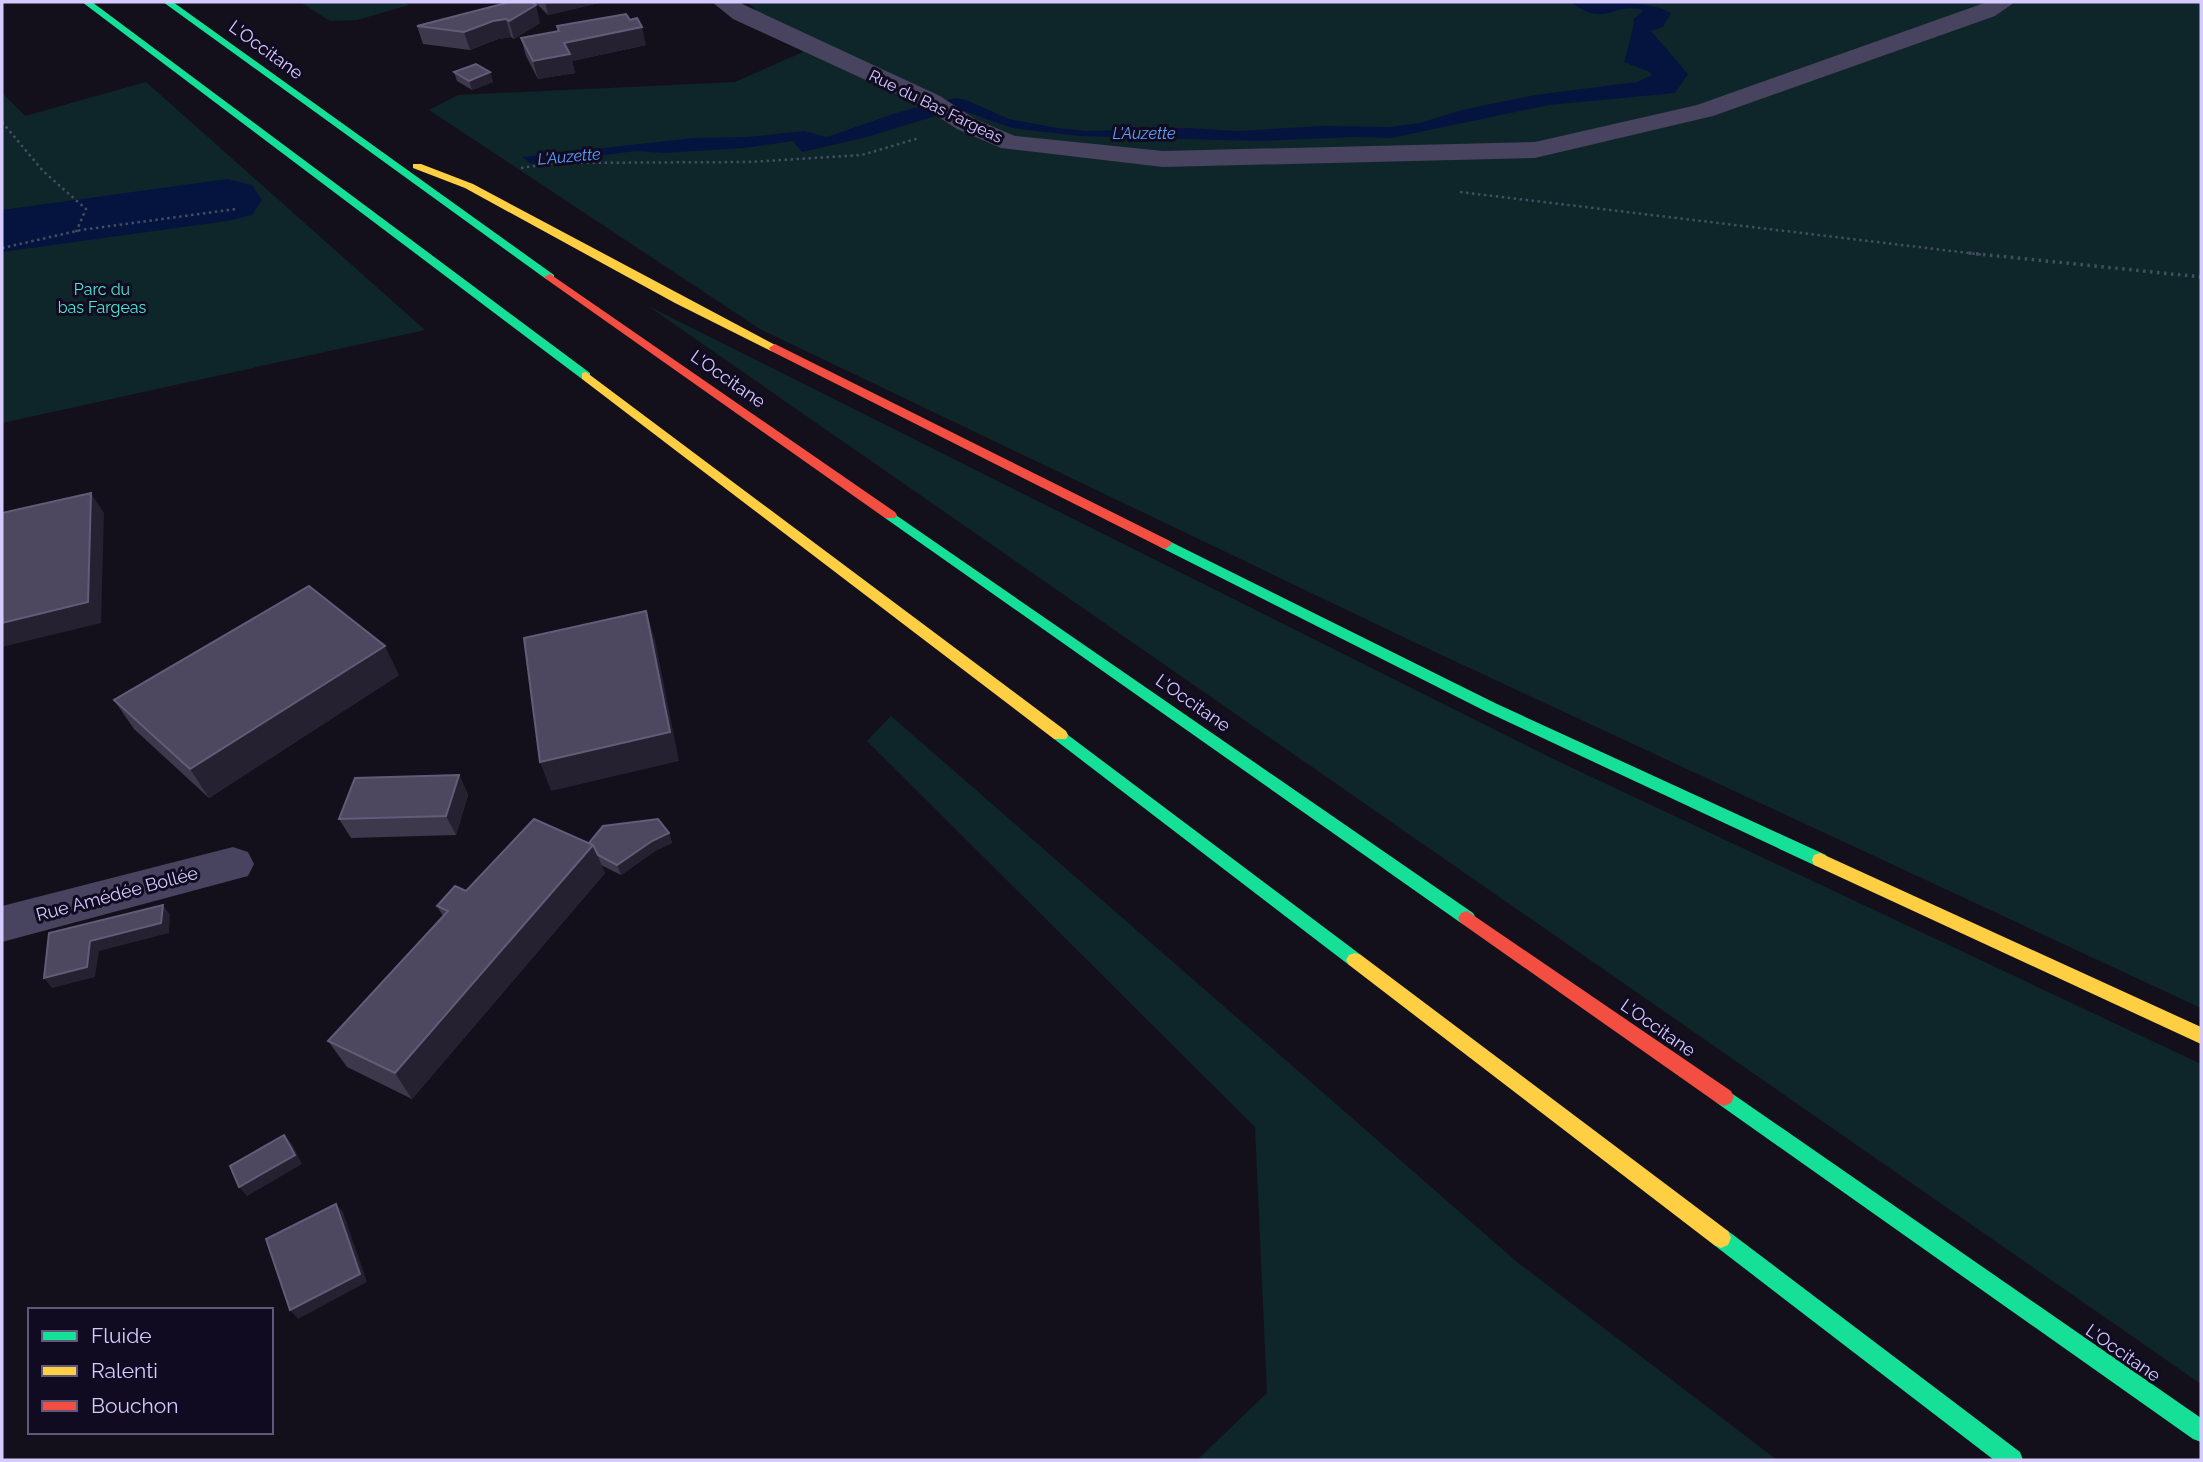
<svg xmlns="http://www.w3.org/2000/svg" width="2203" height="1462" font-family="Raleway,sans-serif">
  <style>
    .green { fill: #0e262a }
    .water { fill: #05143e }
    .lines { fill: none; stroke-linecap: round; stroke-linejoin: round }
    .river { fill: #05143e; fill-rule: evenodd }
    .path-far1 { stroke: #424e5f; stroke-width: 2.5; stroke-dasharray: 2.5 3.5; stroke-linecap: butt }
    .path { stroke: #424e5f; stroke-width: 3.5; stroke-dasharray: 2.5 4.5; stroke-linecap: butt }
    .street { fill: #48435e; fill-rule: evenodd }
    .fast { fill: #16e098; fill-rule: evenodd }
    .slow { fill: #ffcf43; fill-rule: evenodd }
    .jam { fill: #f24e42; fill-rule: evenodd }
    .wall { fill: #3d384c }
    .shaded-wall { fill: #252131 }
    .building { fill: #4d4860; stroke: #625c79; stroke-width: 2 }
    .labels { text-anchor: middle; stroke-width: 6; stroke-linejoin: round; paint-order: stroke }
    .far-street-label { font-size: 16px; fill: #d6cbff; stroke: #110b21 }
    .far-water-label { font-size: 16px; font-style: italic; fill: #59a2ff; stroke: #110b21 }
    .far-park-label { font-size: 16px; fill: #4cead3; stroke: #110b21 }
    .street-label { font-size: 18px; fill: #d6cbff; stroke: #110b21 }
  </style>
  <rect width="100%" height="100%" fill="#13101c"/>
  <g class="green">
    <polygon points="300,2 404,2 409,5 357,20 330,21"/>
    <polygon points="747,2 2201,2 2201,1008 1418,644 760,329 429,110 458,95 735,82 803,52"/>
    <polygon points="146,82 425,330 2,423 2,93 25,116"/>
    <polygon points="648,306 1549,757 2201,1064 2201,1384"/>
    <polygon points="891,716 1517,1262 1777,1460 1197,1460 1267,1393 1255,1127 867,741"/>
  </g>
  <g class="water">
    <path d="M 1570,2 C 1596,2 1652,0 1671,13 L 1663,27 L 1651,31 L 1688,74 L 1675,93 L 1549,105 L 1391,138 L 1354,137 L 1259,141 L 1079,136 L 1012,128 L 958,109 L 867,137 L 802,152 L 793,141 L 744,148 L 664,153 L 636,151 L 531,164 L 522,157 L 693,138 L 748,137 L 804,131 L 827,137 L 896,113 L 955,98 L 966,100 L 1009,119 L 1057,128 L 1087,131 L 1190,128 L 1237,131 L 1321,126 L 1390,127 L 1420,123 L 1462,110 L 1535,95 L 1637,82 L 1652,75 L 1650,72 L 1624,62 L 1634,24 L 1633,19 L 1643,12 L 1642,10 C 1607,2 1610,29 1570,2 Z"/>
    <polygon points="122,208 135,216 2,235 2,225"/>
  </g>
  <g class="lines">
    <polygon class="river" points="227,179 252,185 262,200 252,215 227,221 2,252 2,210"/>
    <g class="path-far1">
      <polyline points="2,122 43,171 86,209 76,232"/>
      <polyline points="521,168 554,163 749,162 862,155 919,138"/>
      <polyline points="1460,192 1985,255"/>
      <polyline points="2,248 81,230 236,209"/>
    </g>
    <polyline class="path" points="1969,253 2201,277"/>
    <g class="street">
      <polygon points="712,2 738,2 940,96 975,119 1015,136 1163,151 1535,142 1697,105 1987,2 2015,2 1995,16 1713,116 1535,158 1163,167 1001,148 957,129 922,106 733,19"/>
      <polygon points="233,847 248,852 254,864 248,876 2,942 2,906"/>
    </g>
    <g class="fast">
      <polygon points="82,2 92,2 590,373 590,379 582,379"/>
      <polygon points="163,2 173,2 554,275 554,279 546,279"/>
      <polygon points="890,511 1473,913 1476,918 1473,923 1467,925 1461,923 885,518 883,515"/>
      <polygon points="1165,539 1497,704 1826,855 1828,860 1826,865 1820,867 1814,865 1487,712 1160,547 1158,544"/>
      <polygon points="1060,729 1361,955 1364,960 1361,965 1355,967 1349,965 1054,739 1052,735 1054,731"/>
      <polygon points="1724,1088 2201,1418 2201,1442 2193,1439 1717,1103 1714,1097 1717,1091"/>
      <polygon points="1721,1228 1728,1231 2020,1452 2023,1460 1994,1460 1714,1245 1711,1238 1714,1231"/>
    </g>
    <g class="slow">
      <polygon points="413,164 421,164 473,184 781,348 775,352 771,351 675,303 465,188 413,168"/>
      <polygon points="586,372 1066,731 1068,735 1066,739 1054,739 582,379 582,373"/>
      <polygon points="1820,853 2201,1027 2201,1044 1814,865 1812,860 1814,855"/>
      <polygon points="1355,953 1361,955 1728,1231 1731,1238 1728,1245 1721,1248 1714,1245 1349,965 1346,960 1349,955"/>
    </g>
    <g class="jam">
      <polygon points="550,274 895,512 897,515 895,518 885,518 546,279 544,277"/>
      <polygon points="775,344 1170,541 1172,544 1165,549 1160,547 771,351 769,348"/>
      <polygon points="1467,911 1731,1091 1734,1097 1731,1103 1724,1106 1717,1103 1461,923 1458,918 1461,913"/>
    </g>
  </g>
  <g class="wall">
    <polygon points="509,2 540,23 514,39 511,37 498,39 470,50 423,44 417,26"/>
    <polygon points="535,2 603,2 548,15"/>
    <polygon points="557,26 646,45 572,61 575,73 538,79 526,56 521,38 558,31"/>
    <polygon points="454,72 490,72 493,82 472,90 457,81"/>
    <polygon points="399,675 209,798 134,729 114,700"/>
    <polygon points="459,775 468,795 456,835 351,838 339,819"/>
    <polygon points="669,833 672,843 655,851 621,875 601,865 605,873 412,1099 347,1067 328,1041 443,916 437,906 466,891 589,843"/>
  </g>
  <g class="shaded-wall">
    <polygon points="545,2 603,2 548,15"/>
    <polygon points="536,5 540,23 514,39 509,21"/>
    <polygon points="506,19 511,37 498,39 470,50 464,32 493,21"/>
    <polygon points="642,27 646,45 572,61 575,73 538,79 533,61 564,43"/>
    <polygon points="490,72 493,82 472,90 469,81"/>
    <polygon points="91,493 104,513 101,623 2,647 2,623"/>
    <polygon points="646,611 655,640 679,761 551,791 540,762"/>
    <polygon points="385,646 399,675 209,798 190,769"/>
    <polygon points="459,775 468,795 456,835 446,816"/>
    <polygon points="669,833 672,843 655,851 621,875 617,865 652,841"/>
    <polygon points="593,845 605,873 412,1099 395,1073"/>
    <polygon points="163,905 170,915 169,933 99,951 95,977 52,988 44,978 90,941"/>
    <polygon points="284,1135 292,1144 302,1164 247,1196 239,1187"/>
    <polygon points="336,1204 343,1212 367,1282 298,1319 290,1310"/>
  </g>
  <g class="building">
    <polygon points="510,2 532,2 536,5 509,21 506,19 493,21 464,32 417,26"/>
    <polygon points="626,14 630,20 637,18 642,27 564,43 570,54 533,61 521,38 559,31 557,26"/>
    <polygon points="476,64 490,72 469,81 454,72"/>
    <polygon points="91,493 88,602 2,623 2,513"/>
    <polygon points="309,586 385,646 190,769 114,700"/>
    <polygon points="646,611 670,732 540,762 524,638"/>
    <polygon points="459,775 446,816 339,819 355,778"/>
    <polygon points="534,819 593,845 395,1073 328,1041 448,911 437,906 455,886 466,891"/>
    <polygon points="658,819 669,833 652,841 617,865 598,855 593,845 589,843 603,826"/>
    <polygon points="163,905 161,923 90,941 87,967 44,978 49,933"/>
    <polygon points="284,1135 295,1155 239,1187 230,1166"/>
    <polygon points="336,1204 360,1274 290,1310 266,1239"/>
  </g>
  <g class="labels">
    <g class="far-street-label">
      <text transform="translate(936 106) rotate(26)" y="6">Rue du Bas Fargeas</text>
    </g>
    <g class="far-water-label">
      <text x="1144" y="139">L'Auzette</text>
      <text transform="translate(569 156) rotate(-5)" y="6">L'Auzette</text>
    </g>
    <g class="far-park-label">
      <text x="102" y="295">Parc du<tspan x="102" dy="18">bas Fargeas</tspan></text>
    </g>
    <g class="street-label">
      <text transform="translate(266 50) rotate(36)" y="6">L'Occitane</text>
      <text transform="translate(728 379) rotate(35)" y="6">L'Occitane</text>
      <text transform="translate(1193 703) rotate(35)" y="6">L'Occitane</text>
      <text transform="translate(117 894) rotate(-15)" y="6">Rue Amédée Bollée</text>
      <text transform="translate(1658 1028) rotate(35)" y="6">L'Occitane</text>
      <text transform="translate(2123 1353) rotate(35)" y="6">L'Occitane</text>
    </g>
  </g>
  <rect width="2203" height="1462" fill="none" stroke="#d6cbff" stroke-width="7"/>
  <rect x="28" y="1308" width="245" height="126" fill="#110b21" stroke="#60587a" stroke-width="2"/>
  <rect x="42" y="1331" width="35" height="10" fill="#16e098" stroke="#60587a" stroke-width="2"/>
  <text x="91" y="1343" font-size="21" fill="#d6cbff">Fluide</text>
  <rect x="42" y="1366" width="35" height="10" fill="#ffcf43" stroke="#60587a" stroke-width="2"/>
  <text x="91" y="1378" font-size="21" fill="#d6cbff">Ralenti</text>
  <rect x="42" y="1401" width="35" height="10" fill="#f24e42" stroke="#60587a" stroke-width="2"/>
  <text x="91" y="1413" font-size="21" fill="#d6cbff">Bouchon</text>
</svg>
